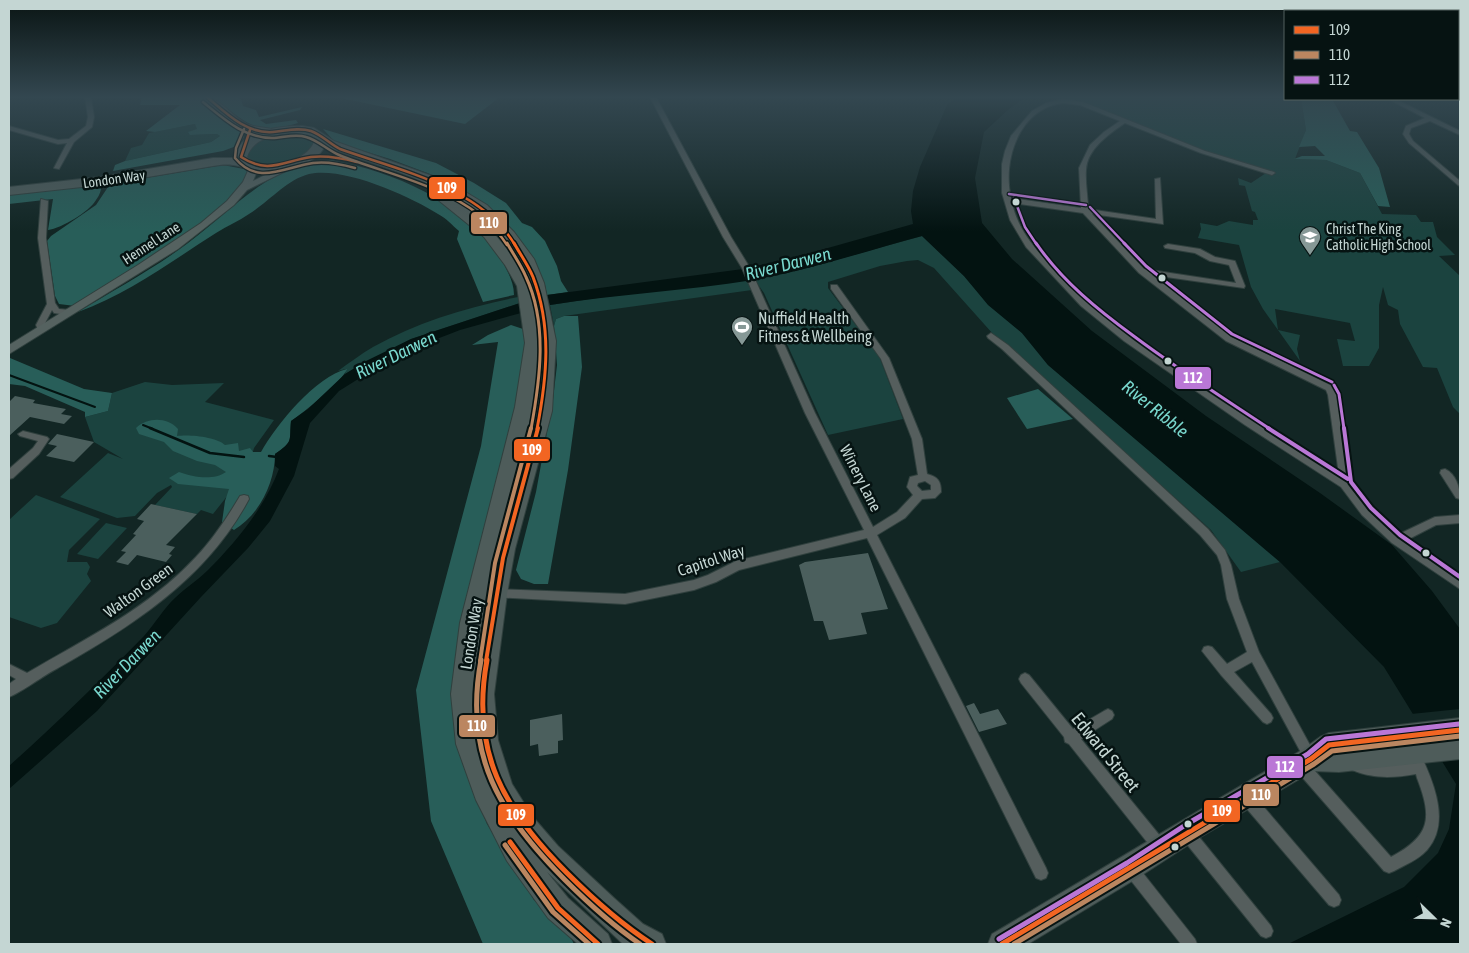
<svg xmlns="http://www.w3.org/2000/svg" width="1469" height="953" font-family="'Asap Condensed',sans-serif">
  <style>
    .green { fill: #1b433f }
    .forest { fill: #285e59 }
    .water { fill: #031311 }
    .pier { fill: #122624 }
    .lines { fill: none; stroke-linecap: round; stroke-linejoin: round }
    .stream-far1 { stroke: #031311; stroke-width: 2 }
    .stream { stroke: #031311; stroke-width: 2.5 }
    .building { fill: #4b5f5d }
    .street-casing { stroke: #30403e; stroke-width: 2 }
    .secondary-casing { stroke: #30403e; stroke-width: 2 }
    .highway-casing { stroke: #30403e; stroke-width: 2 }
    .street { fill: #555e5d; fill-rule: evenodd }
    .secondary { fill: #556260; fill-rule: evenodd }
    .highway { fill: #4e5c5a; fill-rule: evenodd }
    .bus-1-far3-casing { stroke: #061312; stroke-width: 5 }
    .bus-1-far2-casing { stroke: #061312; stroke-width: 6 }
    .bus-1-far1-casing { stroke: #061312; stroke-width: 8 }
    .bus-1-casing { stroke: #061312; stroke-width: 9 }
    .bus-2-far3-casing { stroke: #061312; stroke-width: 5 }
    .bus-2-far2-casing { stroke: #061312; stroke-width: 6 }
    .bus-2-far1-casing { stroke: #061312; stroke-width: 8 }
    .bus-2-casing { stroke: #061312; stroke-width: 9 }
    .bus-3-far3-casing { stroke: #061312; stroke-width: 5 }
    .bus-3-far2-casing { stroke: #061312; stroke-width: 6 }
    .bus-3-far1-casing { stroke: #061312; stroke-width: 8 }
    .bus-3-casing { stroke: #061312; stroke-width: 9 }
    .bus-1-far3 { stroke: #f26522; stroke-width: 2.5 }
    .bus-1-far2 { stroke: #f26522; stroke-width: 3 }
    .bus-1-far1 { stroke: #f26522; stroke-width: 4 }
    .bus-1 { stroke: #f26522; stroke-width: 5 }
    .bus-2-far3 { stroke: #bb8660; stroke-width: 2.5 }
    .bus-2-far2 { stroke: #bb8660; stroke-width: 3 }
    .bus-2-far1 { stroke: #bb8660; stroke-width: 4 }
    .bus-2 { stroke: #bb8660; stroke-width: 5 }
    .bus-3-far3 { stroke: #ba77d6; stroke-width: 2.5 }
    .bus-3-far2 { stroke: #ba77d6; stroke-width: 3 }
    .bus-3-far1 { stroke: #ba77d6; stroke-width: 4 }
    .bus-3 { stroke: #ba77d6; stroke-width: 5 }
    .bus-dot { fill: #c4d6d3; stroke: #061312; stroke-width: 2 }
    .labels { text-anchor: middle; stroke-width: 5; stroke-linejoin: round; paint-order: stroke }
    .far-street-label { font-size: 14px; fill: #c4d6d3; stroke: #061312 }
    .far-poi-label { font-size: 14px; fill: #c4d6d3; stroke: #061312; text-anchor: start }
    .poi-label { font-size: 16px; fill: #c4d6d3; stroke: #061312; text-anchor: start }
    .street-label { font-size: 16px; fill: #c4d6d3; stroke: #061312 }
    .water-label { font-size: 18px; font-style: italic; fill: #79d8ce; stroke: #061312 }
    .near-street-label { font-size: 19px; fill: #c4d6d3; stroke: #061312 }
    .line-badge { stroke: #061312; stroke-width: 2 }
    .badge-label { font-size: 14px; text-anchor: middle; font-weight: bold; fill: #fff }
  </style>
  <rect width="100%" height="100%" fill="#122624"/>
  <g class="green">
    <polygon points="1063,97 1301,99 1306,130 1295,159 1326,160 1360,173 1382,214 1416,215 1421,222 1433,222 1437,237 1455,255 1439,256 1460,276 1460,414 1453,407 1437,368 1423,367 1400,324 1398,310 1388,305 1383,287 1379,305 1379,348 1369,366 1343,366 1337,339 1355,341 1350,323 1275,309 1278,330 1300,335 1297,349 1300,361 1263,309 1251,287 1239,245 1198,238 1201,229 1200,223 1217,226 1229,221 1253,225 1253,220 1258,220 1255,212 1252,211 1245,186 1239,185 1238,178 1251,183 1266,173 1276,175 1197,149"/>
    <polygon points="195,124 198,129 190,135 217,134 220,136 211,142 125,161 131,148 142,145 149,133"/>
    <path d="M 298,132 C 307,134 316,136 314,146 C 311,149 307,154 302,157 C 288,165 258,170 247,156 L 247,151 C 264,136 276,134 298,132 Z"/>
    <polygon points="922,236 964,276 989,305 1022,333 1048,365 1280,562 1241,572 1211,530 993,334 934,268 918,260 907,261 880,266 828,282 828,288 879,356 903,419 828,435 764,293 754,279 803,269"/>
    <path d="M 748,280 L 752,290 L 564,316 L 556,319 L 554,326 L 550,305 C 615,294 682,289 748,280 Z"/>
    <path d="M 518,297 L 520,303 L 411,339 L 345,374 L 346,369 L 338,371 C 349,363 361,354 373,347 C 417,322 468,307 518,297 Z"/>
    <polygon points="145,382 172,385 224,383 205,402 274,420 254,448 243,486 236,485 213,514 201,510 197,514 155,505 172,487 171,485 157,493 135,516 117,518 60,497 108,453 123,459 94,442 85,417 108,411 112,393"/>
    <polygon points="36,495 100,519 69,550 67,562 87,562 90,567 87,574 91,581 57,623 41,628 9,617 9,520"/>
    <polygon points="106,523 127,528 98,559 77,554"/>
  </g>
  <g class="forest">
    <polygon points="142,97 201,97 243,131 244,137 239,145 223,151 113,171 115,165 125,161 211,142 220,136 217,134 190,135 188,132 197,129 195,124 155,132 146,131 180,105 140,105"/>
    <path d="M 212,97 L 237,97 L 241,99 L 243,106 L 256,110 L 259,117 L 302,107 L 300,110 L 260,120 L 266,124 L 296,120 L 298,123 C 254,137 245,121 212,97 Z"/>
    <polygon points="336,97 500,97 465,124"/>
    <polygon points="1301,99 1332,99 1350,131 1357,132 1379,168 1390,207 1378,206 1360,173 1326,160 1294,159 1302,156 1325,156 1315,146 1299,147 1306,130"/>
    <polygon points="323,129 436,163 474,183 506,203 522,223 532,227 545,241 557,266 561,281 568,292 547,295 545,285 529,253 508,227 446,180 390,159 335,142"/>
    <path d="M 331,160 C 395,172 465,202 501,259 C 507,270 514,282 514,295 L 483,302 L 457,239 L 459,231 C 452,225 446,218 438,214 C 410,196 343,166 309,174 C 286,180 269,202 249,214 C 239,221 227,226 216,233 C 172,261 128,294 78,312 C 114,290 155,268 188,243 C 235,208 268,165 331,160 Z"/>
    <polygon points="223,165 244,169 250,174 244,187 200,226 75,306 59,304 55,296 47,241 51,236 96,205 110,184"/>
    <path d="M 102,184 C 101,190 100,195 96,200 C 89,212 62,228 48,230 L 53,199 L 9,204 L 9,194 Z"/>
    <polygon points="564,316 578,316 582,367 568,470 548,584 534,584 521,579 516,570 536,492 553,399 557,365 554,326 556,319"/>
    <polygon points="511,325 523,329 526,353 456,712 463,765 487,824 534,900 568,932 574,944 483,944 431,821 416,690 481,446 498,342 472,345 488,335"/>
    <polygon points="10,358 84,389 112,393 108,411 85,417 85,412 25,386 9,384"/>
    <path d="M 347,369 C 343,381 303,413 291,421 C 289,442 294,441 275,454 C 275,483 259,515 234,530 L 222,522 L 225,501 L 229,489 L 178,484 L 169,478 L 179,472 C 193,477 213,481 226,472 L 215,465 L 197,461 L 173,451 L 164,442 L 139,434 L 136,428 C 148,417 167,417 178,429 L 177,436 C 189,434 217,437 225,445 L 238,443 L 239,451 L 250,448 L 253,452 L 261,452 C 276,425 316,376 347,369 Z"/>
    <polygon points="1038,389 1073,419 1027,429 1007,398"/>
  </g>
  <g class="water">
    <path d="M 957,97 L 1026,97 L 1009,109 L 984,132 L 975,178 L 982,223 L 1012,259 L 1092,331 L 1206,416 L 1320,493 L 1392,545 L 1432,591 L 1460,629 L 1460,944 L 1288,944 L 1404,887 L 1438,853 L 1449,829 L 1456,784 L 1384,667 L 1280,562 L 1048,365 L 1022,333 L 988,305 L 964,276 L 922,236 C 866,251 810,270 753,280 C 686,291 617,294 550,305 L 547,295 L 743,269 L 796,257 L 913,224 L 911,211 L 913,191 L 920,167 L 947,105 Z"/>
    <path d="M 520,303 L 521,313 L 460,330 L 429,342 L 387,361 L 339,391 L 310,423 L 294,476 L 270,521 L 248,548 L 201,597 L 97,711 L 9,789 L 9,766 C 56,724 100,681 144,636 C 155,624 163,609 175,598 C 185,588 197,581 207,571 C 236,542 265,507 279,469 L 275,466 L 275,454 C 294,441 289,441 291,421 L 308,409 L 345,374 L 366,361 L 411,339 Z"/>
  </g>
  <polygon class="pier" points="1460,709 1460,756 1439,758 1411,714"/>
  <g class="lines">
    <g class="stream-far1">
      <polyline points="9,375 95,407"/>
      <polyline points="143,425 153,429"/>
    </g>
    <g class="stream">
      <polyline points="150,428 210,453 244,457"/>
      <polyline points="269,456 277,457"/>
    </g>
  </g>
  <g class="building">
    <polygon points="15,396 35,400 33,403 66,409 61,414 72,416 64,424 30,417 9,436 9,402"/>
    <polygon points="57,434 94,442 74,462 46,456 57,446 48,444"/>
    <polygon points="151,504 197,514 166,545 175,547 169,554 172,555 166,562 137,555 128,565 116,562 126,552 121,551 136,535 133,534 144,521 137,519"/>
    <polygon points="868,553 888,609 861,613 867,634 829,640 823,621 814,621 799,565 805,562"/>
    <polygon points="974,703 980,714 998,709 1007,724 979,732 966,706"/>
    <polygon points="562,714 563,740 558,741 558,753 539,756 538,744 530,746 530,720"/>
  </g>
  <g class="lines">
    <g class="street-casing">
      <g id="street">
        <polygon points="85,97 91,97 94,117 92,127 74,142 59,169 54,168 67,143 58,144 9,130 9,126 58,140 69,139 86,126 88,117"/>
        <path d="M 650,97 L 656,97 L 731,237 L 750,268 L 815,413 L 873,527 L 897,512 L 913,495 L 907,487 L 910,477 L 918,475 L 912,439 L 881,359 L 831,289 L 831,285 L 837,285 L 889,358 L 922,439 L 927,474 C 938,477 941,481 941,492 L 935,498 L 922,499 L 905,518 L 877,535 L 1046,868 L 1048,873 L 1046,878 L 1041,880 L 1036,878 L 867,538 L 739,570 L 716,582 L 694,590 L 625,604 L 492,597 L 490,594 L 492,591 L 496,589 L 625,594 L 694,580 L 708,575 L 736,561 L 864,530 L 805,413 L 742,268 L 723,237 ZM 925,481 L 931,485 L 931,490 L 922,491 L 917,486 L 918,483 Z"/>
        <path d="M 1063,99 L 1083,102 L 1205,151 L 1274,172 L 1275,173 L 1272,175 L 1201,153 L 1125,123 C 1109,134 1087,149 1086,170 C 1085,183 1088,197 1088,209 L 1156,219 L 1155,179 L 1160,178 L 1163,224 L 1092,214 L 1144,269 L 1236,283 L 1229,265 L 1210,261 L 1195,253 L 1165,248 L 1164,246 L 1168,244 L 1200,249 L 1215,257 L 1235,261 L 1245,286 L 1244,288 L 1152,275 L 1232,337 L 1332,386 L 1338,395 L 1350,483 L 1370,509 L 1397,535 L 1435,517 L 1460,515 L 1460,523 L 1436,525 L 1405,541 L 1460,578 L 1460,589 L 1392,543 L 1362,515 L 1341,487 L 1245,425 L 1124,341 L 1081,306 L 1026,247 L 1010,220 L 1002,193 L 1002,164 L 1005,151 L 1011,136 L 1032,111 L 1046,103 ZM 1063,103 L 1080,105 L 1120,121 L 1104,132 L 1090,145 L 1079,168 L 1081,208 L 1011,198 C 1002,161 1019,108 1063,103 ZM 1012,203 L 1083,213 L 1139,273 L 1226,341 L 1326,390 L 1328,395 L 1339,475 C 1299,452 1260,426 1220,400 C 1161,361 1102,321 1054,269 C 1035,249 1018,230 1012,203 Z"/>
        <polygon points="1388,99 1395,99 1460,131 1460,135 1458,134 1430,121 1411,128 1409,134 1413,141 1460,181 1460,186 1458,185 1409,143 1403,134 1406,126 1425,118"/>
        <polygon points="41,199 48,201 46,238 55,303 59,309 70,310 71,312 67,315 54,313 52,310 44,325 45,328 41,331 38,330 36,325 47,304 38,238"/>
        <path d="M 991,333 L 1008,345 L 1208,529 L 1225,550 L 1231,565 L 1239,599 L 1259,652 L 1317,758 L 1316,763 L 1311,764 L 1308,763 L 1391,857 C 1430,836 1433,819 1417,778 L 1416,774 C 1393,778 1374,779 1352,770 L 1350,765 L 1352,760 L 1357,758 L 1371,763 L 1387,764 L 1419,760 L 1424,762 C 1436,789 1449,825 1427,850 C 1418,860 1405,865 1394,871 L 1389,873 L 1384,871 L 1295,769 L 1293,764 L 1295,759 L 1300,757 L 1305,760 L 1252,662 L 1234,672 L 1271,714 L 1273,718 L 1271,722 L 1267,724 L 1263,722 L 1221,675 L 1202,651 L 1204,647 L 1208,646 L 1212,647 L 1227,664 L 1247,652 L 1227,599 L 1221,565 L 1217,555 L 1200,535 L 1002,349 L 988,338 L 987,336 Z"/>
        <polygon points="23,431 47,437 49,439 39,454 13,478 9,479 9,469 33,448 38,441 20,436 18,434"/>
        <path d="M 1445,469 C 1456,474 1460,488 1460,499 L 1456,498 L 1440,473 L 1441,470 Z"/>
        <path d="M 244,495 L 248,496 L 249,499 C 207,578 134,625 58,668 C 44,675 22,692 9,697 L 9,684 L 16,679 L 9,675 L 9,664 L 27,673 C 85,639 149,608 196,557 C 213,539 227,518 240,496 Z"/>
        <polygon points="1025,673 1029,675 1073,729 1104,711 1108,709 1112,711 1114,715 1112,719 1081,739 1165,842 1167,847 1165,852 1160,854 1155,852 1069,744 1065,742 1064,737 1021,683 1019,679 1021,675"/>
        <polygon points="1246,790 1251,792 1339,895 1341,900 1339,905 1334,907 1329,905 1241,802 1239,797 1241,792"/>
        <polygon points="1186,825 1191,827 1271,926 1273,931 1271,936 1266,938 1261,936 1181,837 1179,832 1181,827"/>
        <polygon points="1130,861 1135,863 1195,939 1197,944 1181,944 1125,873 1123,868 1125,863"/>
      </g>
    </g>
    <g class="secondary-casing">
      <g id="secondary">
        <path d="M 203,97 C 220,97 230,115 245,123 C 255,129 271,126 278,132 C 258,147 216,111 203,97 Z"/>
        <polygon points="295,160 300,163 298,165 247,190 234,205 178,249 9,354 9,345 138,265 201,223 227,201 243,182 251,164 257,164 259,166 253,181"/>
      </g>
    </g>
    <g class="highway-casing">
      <g id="highway">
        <path d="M 302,126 L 314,128 L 334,141 L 449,182 L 487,205 L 514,232 L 534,259 L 544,283 L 556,341 L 552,411 L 515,549 L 507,594 L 494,694 L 498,740 L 512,784 L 532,816 L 558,846 L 614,898 L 643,924 L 662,934 L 666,944 L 623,944 L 547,872 L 568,898 L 608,934 L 612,944 L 578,944 L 548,918 L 507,861 L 476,800 L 456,744 L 451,694 L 460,623 L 515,407 L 525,343 L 517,286 L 505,265 L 484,237 L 437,199 L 439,196 C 466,190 517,260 529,281 C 492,191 407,177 325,146 C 314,167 281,173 259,171 C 250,170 242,166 233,165 C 226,164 219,165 213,166 L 100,185 L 9,195 L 9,187 L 100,177 L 213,158 L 236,158 C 237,130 280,126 302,126 ZM 291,133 C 301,133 307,134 315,139 C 310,162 263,174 247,157 C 253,138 274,135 291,133 ZM 538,368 L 534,411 L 520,462 L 533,407 Z"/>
        <path d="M 1460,718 L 1460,759 L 1339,772 L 1313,771 L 1199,838 L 1139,877 L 1028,944 L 988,944 L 992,934 C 1096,873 1198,810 1302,750 L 1320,737 L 1329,733 Z"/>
      </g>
    </g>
    <use href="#street" class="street"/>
    <use href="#secondary" class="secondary"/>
    <use href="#highway" class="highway"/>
    <g class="bus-1-far3-casing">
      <g id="bus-1-far3">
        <path d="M 207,97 C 226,113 246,134 273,132 C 285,131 298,127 311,131 C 322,135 330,144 340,149 C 398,170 481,187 515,245"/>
        <path d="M 250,130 L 241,157 C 269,175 283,161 311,157 C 327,155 342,158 357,162"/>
      </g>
    </g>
    <g class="bus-1-far2-casing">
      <path id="bus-1-far2" d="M 514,243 C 520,254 528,265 533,277 C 552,327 547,377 537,429"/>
    </g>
    <g class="bus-1-far1-casing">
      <polyline id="bus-1-far1" points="486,661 503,558 538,428"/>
    </g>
    <g class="bus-1-casing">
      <g id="bus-1">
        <path d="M 487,660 C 470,752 504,810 567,873 C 594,900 621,924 652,944"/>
        <polyline points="510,842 558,908 598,944"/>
        <polyline points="1002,944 1311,759 1329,745 1460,730"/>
      </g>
    </g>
    <g class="bus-2-far3-casing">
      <g id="bus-2-far3">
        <path d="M 203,102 C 224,119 244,138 272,138 C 283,138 295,133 306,137 C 318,140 327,150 339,155 C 396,178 471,189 507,245"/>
        <path d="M 244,129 L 236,148 L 235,158 C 258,186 284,167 313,163 C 327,161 341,164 355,168"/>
      </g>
    </g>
    <g class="bus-2-far2-casing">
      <path id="bus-2-far2" d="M 507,243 C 513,254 521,265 526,277 C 548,324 540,380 531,429"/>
    </g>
    <g class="bus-2-far1-casing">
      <polyline id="bus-2-far1" points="480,661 495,563 531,428"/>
    </g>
    <g class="bus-2-casing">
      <g id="bus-2">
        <path d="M 481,660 C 463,755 500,815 565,880 C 588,903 612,925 640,944"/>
        <polyline points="505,845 553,912 589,944"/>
        <polyline points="1014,944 1314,764 1332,751 1460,736"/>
      </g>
    </g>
    <g class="bus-3-far3-casing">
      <g id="bus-3-far3">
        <polyline points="1009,194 1086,205"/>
        <polyline points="1014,198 1025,227 1037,245"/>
        <polyline points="1090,207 1126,245"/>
      </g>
    </g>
    <g class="bus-3-far2-casing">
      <g id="bus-3-far2">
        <path d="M 1036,243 C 1062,281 1098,310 1135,337 C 1179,370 1225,399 1270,429"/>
        <polyline points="1124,243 1146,266 1232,334 1332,382"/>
        <polyline points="1334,385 1339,394 1344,429"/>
      </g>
    </g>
    <g class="bus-3-far1-casing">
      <g id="bus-3-far1">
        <polyline points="1268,428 1348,479"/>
        <polyline points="1344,428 1351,482 1371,508 1400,535 1460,577"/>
      </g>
    </g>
    <g class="bus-3-casing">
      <polyline id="bus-3" points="999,939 1127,863 1187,824 1308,754 1326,739 1459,724"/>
    </g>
    <use href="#bus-1-far3" class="bus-1-far3"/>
    <use href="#bus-1-far2" class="bus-1-far2"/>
    <use href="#bus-1-far1" class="bus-1-far1"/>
    <use href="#bus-1" class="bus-1"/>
    <use href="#bus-2-far3" class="bus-2-far3"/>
    <use href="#bus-2-far2" class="bus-2-far2"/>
    <use href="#bus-2-far1" class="bus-2-far1"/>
    <use href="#bus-2" class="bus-2"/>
    <use href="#bus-3-far3" class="bus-3-far3"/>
    <use href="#bus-3-far2" class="bus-3-far2"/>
    <use href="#bus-3-far1" class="bus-3-far1"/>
    <use href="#bus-3" class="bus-3"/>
  </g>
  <linearGradient id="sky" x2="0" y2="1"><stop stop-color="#0a1514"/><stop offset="0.42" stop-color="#334750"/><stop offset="1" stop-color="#334750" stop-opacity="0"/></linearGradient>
  <rect width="1469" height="231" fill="url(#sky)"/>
  <defs>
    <g id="school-pin" transform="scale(1.125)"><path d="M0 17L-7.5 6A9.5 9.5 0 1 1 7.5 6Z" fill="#869896" stroke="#061312"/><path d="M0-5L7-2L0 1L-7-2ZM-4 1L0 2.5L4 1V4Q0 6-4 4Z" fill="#fff"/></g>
    <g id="stadium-pin" transform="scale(1.125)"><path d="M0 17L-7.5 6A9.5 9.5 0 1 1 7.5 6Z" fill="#869896" stroke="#061312"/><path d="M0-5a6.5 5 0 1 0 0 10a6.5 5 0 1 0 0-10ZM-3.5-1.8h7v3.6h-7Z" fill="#fff"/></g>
  </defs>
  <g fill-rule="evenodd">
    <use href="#school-pin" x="1310" y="237"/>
    <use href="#stadium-pin" x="742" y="327"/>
  </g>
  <g class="bus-dot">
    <circle cx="1016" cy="202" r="4.5"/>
    <circle cx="1162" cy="278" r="4.5"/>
    <circle cx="1168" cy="361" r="4.5"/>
    <circle cx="1426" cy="553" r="4.5"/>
    <circle cx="1188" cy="824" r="4.5"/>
    <circle cx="1175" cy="847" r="4.5"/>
  </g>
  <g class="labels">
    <g class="far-street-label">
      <text transform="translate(114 179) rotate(-8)" y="5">London Way</text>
      <text transform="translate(151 243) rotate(-33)" y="5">Hennel Lane</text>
    </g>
    <g class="far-poi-label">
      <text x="1326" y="234">Christ The King<tspan x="1326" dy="16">Catholic High School</tspan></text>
    </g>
    <g class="poi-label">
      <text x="758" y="324">Nuffield Health<tspan x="758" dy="18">Fitness &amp; Wellbeing</tspan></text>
    </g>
    <g class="street-label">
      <text transform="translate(861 478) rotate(63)" y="6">Winery Lane</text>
      <text transform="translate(711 560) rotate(-18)" y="6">Capitol Way</text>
      <text transform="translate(138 590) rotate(-36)" y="6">Walton Green</text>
      <text transform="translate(471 634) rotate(-81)" y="6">London Way</text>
    </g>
    <g class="water-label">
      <text transform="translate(788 264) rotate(-14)" y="6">River Darwen</text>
      <text transform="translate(396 355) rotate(-26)" y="6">River Darwen</text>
      <text transform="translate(1155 409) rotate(39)" y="6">River Ribble</text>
      <text transform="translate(127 664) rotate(-46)" y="6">River Darwen</text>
    </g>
    <g class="near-street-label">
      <text transform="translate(1106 752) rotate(51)" y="7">Edward Street</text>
    </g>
  </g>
  <g class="line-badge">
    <rect x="428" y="176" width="38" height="24" rx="5" fill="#f26522"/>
    <rect x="470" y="211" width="38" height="24" rx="5" fill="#bb8660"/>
    <rect x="1174" y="366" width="38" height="24" rx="5" fill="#ba77d6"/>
    <rect x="513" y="438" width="38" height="24" rx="5" fill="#f26522"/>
    <rect x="458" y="714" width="38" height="24" rx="5" fill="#bb8660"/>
    <rect x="1266" y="755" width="38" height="24" rx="5" fill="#ba77d6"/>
    <rect x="1242" y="783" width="38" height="24" rx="5" fill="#bb8660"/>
    <rect x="1203" y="799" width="38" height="24" rx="5" fill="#f26522"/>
    <rect x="497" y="803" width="38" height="24" rx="5" fill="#f26522"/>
  </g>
  <g class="badge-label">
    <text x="447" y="193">109</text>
    <text x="489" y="228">110</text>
    <text x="1193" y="383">112</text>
    <text x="532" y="455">109</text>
    <text x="477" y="731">110</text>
    <text x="1285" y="772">112</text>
    <text x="1261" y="800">110</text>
    <text x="1222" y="816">109</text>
    <text x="516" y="820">109</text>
  </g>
  <rect width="1469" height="953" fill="none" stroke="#c4d6d3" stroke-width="20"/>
  <rect x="1284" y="10" width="175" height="90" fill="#061312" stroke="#52615f"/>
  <rect x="1294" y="26" width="25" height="8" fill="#f26522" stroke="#52615f"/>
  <text x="1329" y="35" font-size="15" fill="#c4d6d3">109</text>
  <rect x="1294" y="51" width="25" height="8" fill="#bb8660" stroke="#52615f"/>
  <text x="1329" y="60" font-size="15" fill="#c4d6d3">110</text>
  <rect x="1294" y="76" width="25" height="8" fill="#ba77d6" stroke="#52615f"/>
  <text x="1329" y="85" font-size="15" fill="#c4d6d3">112</text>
  <g transform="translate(1434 918) rotate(113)" stroke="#061312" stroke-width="4" paint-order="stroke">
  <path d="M0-4L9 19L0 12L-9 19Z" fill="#c4d6d3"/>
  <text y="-8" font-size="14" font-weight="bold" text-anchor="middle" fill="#c4d6d3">N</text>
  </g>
</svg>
